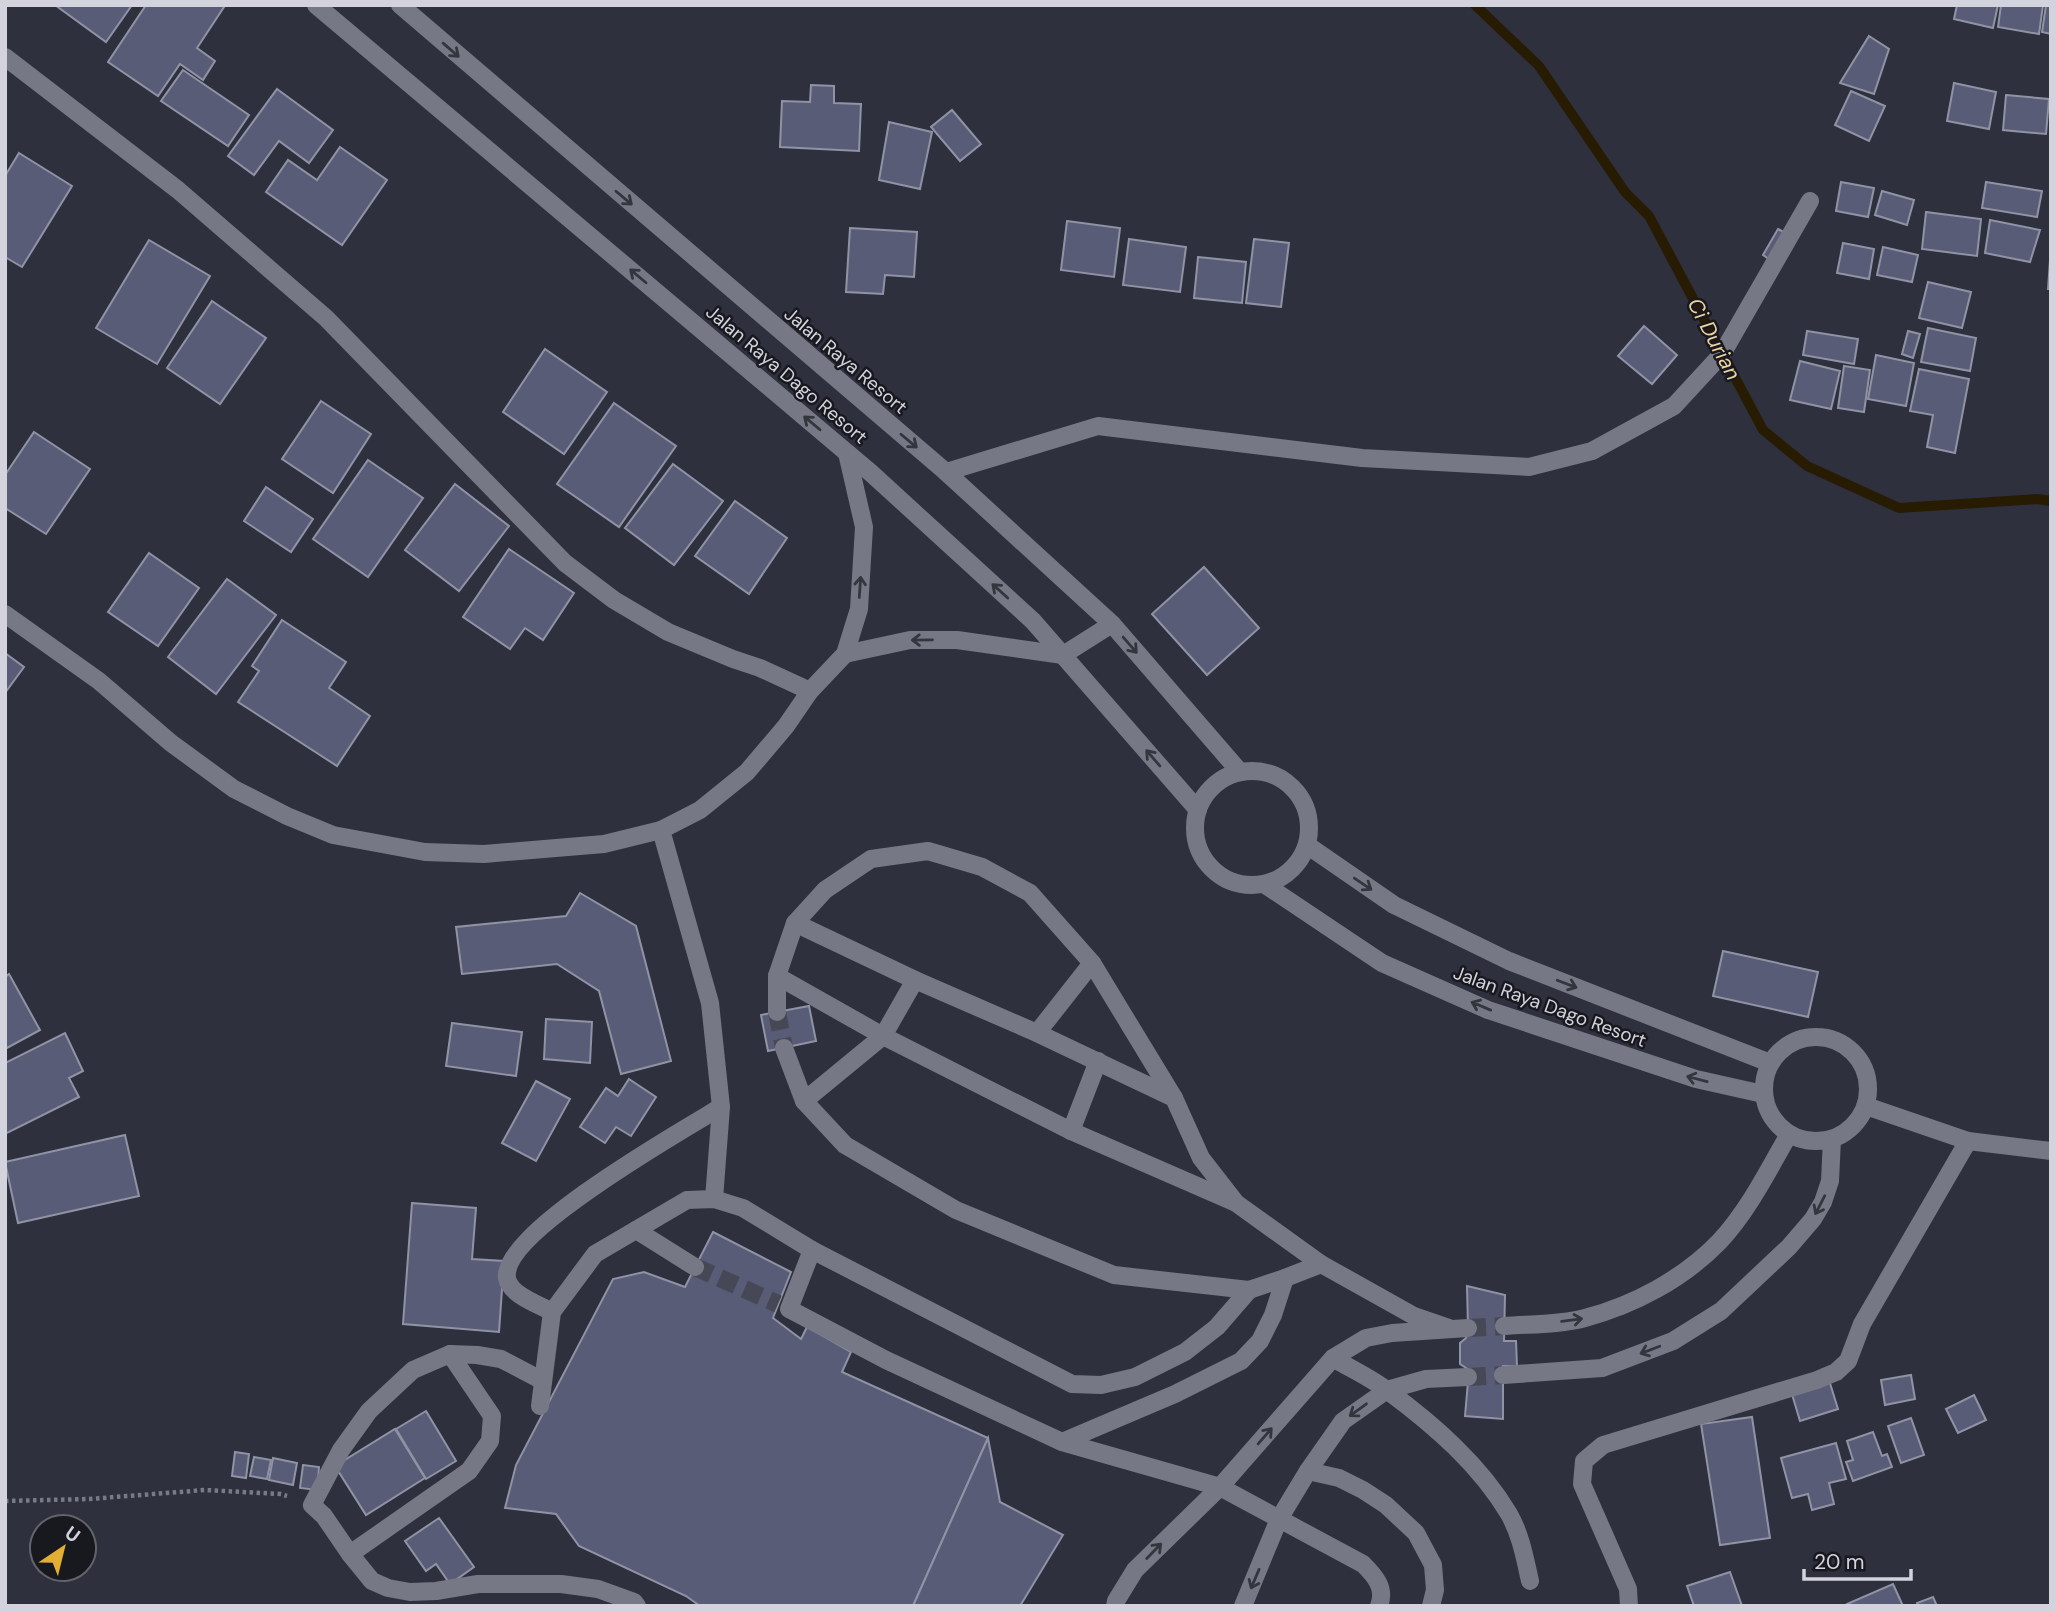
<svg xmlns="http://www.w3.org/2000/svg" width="2056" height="1611" font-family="'DM Sans',sans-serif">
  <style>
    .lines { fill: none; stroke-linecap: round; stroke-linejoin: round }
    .stream { stroke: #271c02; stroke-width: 10 }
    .building { fill: #585c77; stroke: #9093a4; stroke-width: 2 }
    .minor-tunnel { stroke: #474856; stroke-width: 18; stroke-dasharray: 18 9; stroke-linecap: butt }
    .path { stroke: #787a86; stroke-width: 4.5; stroke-dasharray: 3.5 3.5; stroke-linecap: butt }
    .minor { stroke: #767885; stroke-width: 18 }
    .oneway { stroke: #34363e }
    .labels { text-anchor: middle; stroke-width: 5; stroke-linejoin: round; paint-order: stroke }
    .street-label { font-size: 19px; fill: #d2d3dc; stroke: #18191f }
    .water-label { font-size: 21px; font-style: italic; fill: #edd39f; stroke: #18191f }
  </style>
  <rect width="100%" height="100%" fill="#2e303e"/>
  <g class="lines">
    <polyline class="stream" points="1475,5 1539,66 1625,192 1649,216 1763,430 1807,466 1899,508 2037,499 2051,501"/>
  </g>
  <g class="building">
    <polygon points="55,5 132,5 106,42"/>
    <polygon points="146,5 221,5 224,7 197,48 215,61 203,80 180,64 158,96 108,62"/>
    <polygon points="1957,5 1998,5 1993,28 1954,19"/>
    <polygon points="2001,5 2043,5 2039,34 1998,27"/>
    <polygon points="2046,5 2051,5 2051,34 2042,32"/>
    <polygon points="1869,36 1889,49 1874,94 1840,83"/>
    <polygon points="183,70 249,115 228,146 161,101"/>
    <polygon points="1954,83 1996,92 1989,129 1947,121"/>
    <polygon points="811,85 834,86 834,103 861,104 859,151 780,147 782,101 810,102"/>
    <polygon points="277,89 333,130 309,163 279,141 254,175 228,156"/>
    <polygon points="1851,91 1885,106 1869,141 1835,125"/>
    <polygon points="2006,95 2049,99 2046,134 2003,130"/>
    <polygon points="952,110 981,144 960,161 931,127"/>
    <polygon points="889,122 932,132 920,189 879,180"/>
    <polygon points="340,147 387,180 342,245 266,192 288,160 317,180"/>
    <polygon points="19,153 72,186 22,267 5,257 5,176"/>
    <polygon points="1841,182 1874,188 1868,217 1836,211"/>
    <polygon points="1986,182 2042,191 2037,217 1982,208"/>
    <polygon points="1882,191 1914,200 1907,225 1875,215"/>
    <polygon points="1926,212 1981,219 1977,256 1922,249"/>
    <polygon points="1990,220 2040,230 2030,262 1985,253"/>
    <polygon points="1067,221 1120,228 1114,277 1061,270"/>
    <polygon points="850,228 917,232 914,277 885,275 883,294 846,292"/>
    <polygon points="1778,229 1789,235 1773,262 1763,255"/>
    <polygon points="1129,239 1186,247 1180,292 1123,285"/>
    <polygon points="1254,239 1289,243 1281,307 1246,303"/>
    <polygon points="149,240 210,276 157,364 96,328"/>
    <polygon points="1843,243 1874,249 1869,279 1837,273"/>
    <polygon points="2051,246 2051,289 2048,289"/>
    <polygon points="1883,247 1918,255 1912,282 1877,275"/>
    <polygon points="1198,257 1246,262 1242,303 1194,298"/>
    <polygon points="1928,282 1971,292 1962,328 1919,318"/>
    <polygon points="212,301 266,338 220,404 167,368"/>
    <polygon points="1644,326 1677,355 1652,384 1618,356"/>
    <polygon points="1928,328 1976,338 1970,371 1921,362"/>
    <polygon points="1807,331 1858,339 1854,364 1803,355"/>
    <polygon points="1908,331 1920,334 1913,358 1902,354"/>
    <polygon points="545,349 607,392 564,454 503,412"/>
    <polygon points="1876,355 1914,363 1906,406 1868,399"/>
    <polygon points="1800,361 1840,371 1831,409 1790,400"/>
    <polygon points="1844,366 1870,370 1864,412 1838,408"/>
    <polygon points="1919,369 1969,379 1955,453 1927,447 1933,415 1910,411"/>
    <polygon points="321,401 371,434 333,493 282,459"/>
    <polygon points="614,403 676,446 619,527 557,484"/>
    <polygon points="34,432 90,469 46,534 5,508 5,475"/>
    <polygon points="368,460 423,498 368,577 313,539"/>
    <polygon points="673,464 723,501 674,565 625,528"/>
    <polygon points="455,484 509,526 459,591 405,550"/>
    <polygon points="266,487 313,519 291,552 244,521"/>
    <polygon points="735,501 787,538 749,594 695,556"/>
    <polygon points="509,549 574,593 543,640 525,628 510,649 463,617"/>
    <polygon points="149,553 199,588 158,646 108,612"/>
    <polygon points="1204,567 1259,628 1207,675 1152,614"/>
    <polygon points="227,579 276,615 216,694 168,657"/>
    <polygon points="282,620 346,662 329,688 370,716 337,766 238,702 259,671 252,666"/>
    <polygon points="5,653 24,667 5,693"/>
    <polygon points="580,893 636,926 671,1061 621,1074 599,991 557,964 462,974 456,927 566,916"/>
    <polygon points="1723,951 1818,972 1808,1017 1713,996"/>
    <polygon points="9,974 40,1030 5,1049 5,977"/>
    <polygon points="809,1006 816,1041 768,1051 761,1015"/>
    <polygon points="546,1019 592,1022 590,1063 544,1059"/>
    <polygon points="452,1023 522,1032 516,1076 446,1066"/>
    <polygon points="65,1033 83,1071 69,1078 79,1097 5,1134 5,1063"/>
    <polygon points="629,1079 656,1097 631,1136 616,1127 605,1143 580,1127 606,1088 618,1096"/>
    <polygon points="536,1081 570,1099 536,1161 502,1143"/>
    <polygon points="125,1135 139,1196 18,1223 5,1162"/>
    <polygon points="412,1203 476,1208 472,1259 504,1261 499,1332 403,1324"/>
    <polygon points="713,1232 791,1272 773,1318 801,1339 807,1327 851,1352 842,1372 988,1438 913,1606 700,1606 686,1596 579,1546 556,1514 505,1508 516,1465 613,1279 644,1272 685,1287"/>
    <polygon points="1467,1286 1505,1295 1504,1341 1516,1341 1517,1366 1503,1366 1503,1419 1465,1416 1469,1370 1460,1364 1460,1343 1466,1338 1468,1328"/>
    <polygon points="1911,1375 1915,1399 1885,1405 1881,1380"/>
    <polygon points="1829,1380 1838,1409 1800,1421 1791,1391"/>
    <polygon points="1974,1395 1986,1420 1958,1433 1946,1409"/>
    <polygon points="426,1411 456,1461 426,1479 396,1429"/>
    <polygon points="1752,1417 1770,1538 1720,1545 1701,1424"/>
    <polygon points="1911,1418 1924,1455 1901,1463 1888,1426"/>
    <polygon points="395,1429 425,1478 366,1515 335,1466"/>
    <polygon points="1873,1432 1882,1456 1887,1454 1892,1467 1853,1481 1846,1462 1853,1460 1847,1441"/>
    <polygon points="988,1438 1000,1502 1063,1535 1020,1606 913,1606"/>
    <polygon points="1836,1443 1846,1479 1829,1483 1834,1504 1812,1510 1808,1494 1792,1498 1781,1458"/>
    <polygon points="235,1452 249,1454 246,1478 232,1476"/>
    <polygon points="254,1457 271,1460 267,1479 250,1476"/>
    <polygon points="273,1458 297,1463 293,1485 269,1480"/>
    <polygon points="303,1465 319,1467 317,1490 300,1488"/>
    <polygon points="439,1518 474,1567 450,1584 436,1564 426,1571 405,1541"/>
    <polygon points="1730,1572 1742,1606 1694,1606 1687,1586"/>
    <polygon points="1893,1584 1903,1606 1848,1606 1847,1604"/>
    <polygon points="1933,1597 1937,1606 1918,1606 1917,1603"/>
  </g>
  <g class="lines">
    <g class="minor-tunnel">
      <polyline points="777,1012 784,1048"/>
      <polyline points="695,1267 778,1304"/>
      <polyline points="1468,1328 1504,1326"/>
      <polyline points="1468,1377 1503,1375"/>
    </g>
    <polyline class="path" points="5,1501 89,1499 205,1490 281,1494 287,1496"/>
    <g class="minor">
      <polyline points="316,5 871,473 1033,621 1198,810"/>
      <polyline points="400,5 946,472 1112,624 1240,772"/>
      <polyline points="5,57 178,190 326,318 565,563 614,600 668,632 733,659 760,668 810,691"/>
      <polyline points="946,472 1098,426 1362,458 1529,467 1592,451 1674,406 1722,354 1810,201"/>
      <polyline points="5,614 99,681 171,743 234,789 287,816 333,835 425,852 484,854 604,844 661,830 700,810 747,772 786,726 810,691 845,654 859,609 864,527 847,453"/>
      <polyline points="845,654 910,640 957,640 1063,655 1112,624"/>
      <circle cx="1252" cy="828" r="57"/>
      <polyline points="661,830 710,1003 721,1107 714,1199"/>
      <polyline points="1307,845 1394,905 1509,961 1770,1063"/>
      <polyline points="1264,884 1382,963 1488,1010 1696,1079 1763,1094"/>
      <polyline points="795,923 915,980 1037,1033 1174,1098"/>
      <polyline points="777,976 883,1036 1071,1131 1234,1202"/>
      <polyline points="777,1012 777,976 795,923 825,890 871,859 928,851 982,867 1030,893 1092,963 1174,1098 1201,1158 1236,1203 1321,1264 1414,1316 1449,1328"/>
      <polyline points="1037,1033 1092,963"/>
      <circle cx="1816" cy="1089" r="52"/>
      <polyline points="784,1048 804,1101 845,1145 956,1210 1114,1275 1249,1290 1285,1278 1321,1264"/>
      <polyline points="804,1101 883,1036 915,980"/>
      <polyline points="1866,1106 1968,1141 2051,1151"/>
      <polyline points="1071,1131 1098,1061"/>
      <polyline points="636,1230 695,1267"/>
      <path d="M 812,1250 L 789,1309 L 886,1360 L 1062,1442 L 1220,1487 L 1363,1564 C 1375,1576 1386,1588 1379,1606"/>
      <path d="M 552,1312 C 538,1304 510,1295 507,1278 C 501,1233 683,1130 721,1107"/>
      <path d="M 1504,1326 C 1530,1324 1559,1325 1585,1318 C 1634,1305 1683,1279 1719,1242 C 1748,1211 1768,1171 1789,1134"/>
      <polyline points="450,1354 492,1416 490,1441 469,1471 350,1554 372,1581 388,1588 410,1592 436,1591 478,1584 561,1584 598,1589 634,1602 637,1606"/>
      <path d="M 1333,1358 C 1351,1369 1371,1378 1388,1391 C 1434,1425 1480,1465 1509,1514 C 1521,1535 1525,1559 1530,1581"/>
      <polyline points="1503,1375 1602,1368 1673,1341 1721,1311 1789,1247 1813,1219 1823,1202 1830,1181 1832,1139"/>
      <polyline points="540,1406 552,1312 595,1254 687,1200 714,1199 743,1208 812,1250 1072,1384 1101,1385 1135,1377 1185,1352 1217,1327 1249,1290"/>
      <polyline points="1062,1442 1175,1394 1241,1361 1260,1341 1273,1315 1285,1278"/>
      <polyline points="1308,1471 1339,1478 1363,1490 1386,1505 1416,1533 1433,1565 1435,1590 1431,1606"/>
      <polyline points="350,1554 324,1516 312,1505 341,1450 369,1411 413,1370 450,1354 477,1355 501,1359 543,1381"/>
      <polyline points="1115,1606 1116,1601 1135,1570 1220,1487 1333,1358 1366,1338 1392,1333 1468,1328"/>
      <polyline points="1243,1606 1279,1519 1308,1471 1343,1421 1387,1390 1426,1379 1468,1377"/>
      <polyline points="1629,1606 1628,1589 1582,1484 1584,1461 1603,1445 1817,1380 1836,1372 1848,1361 1862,1324 1968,1141"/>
    </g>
  </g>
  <defs><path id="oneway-shaft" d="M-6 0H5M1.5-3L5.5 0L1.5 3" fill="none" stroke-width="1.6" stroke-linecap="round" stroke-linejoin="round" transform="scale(1.75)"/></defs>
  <g class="oneway">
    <use href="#oneway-shaft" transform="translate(451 50) rotate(41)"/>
    <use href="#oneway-shaft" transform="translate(624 198) rotate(40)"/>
    <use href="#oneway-shaft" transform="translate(638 276) rotate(-140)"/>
    <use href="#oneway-shaft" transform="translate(812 423) rotate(-140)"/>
    <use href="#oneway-shaft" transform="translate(909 441) rotate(40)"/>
    <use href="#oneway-shaft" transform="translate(860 587) rotate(-86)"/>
    <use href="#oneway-shaft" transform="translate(1000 591) rotate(-138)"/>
    <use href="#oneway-shaft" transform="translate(922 640) rotate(179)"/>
    <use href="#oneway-shaft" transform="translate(1130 645) rotate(49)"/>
    <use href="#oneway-shaft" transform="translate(1153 758) rotate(-131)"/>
    <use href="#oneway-shaft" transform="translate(1363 884) rotate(34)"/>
    <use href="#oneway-shaft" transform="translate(1567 984) rotate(21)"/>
    <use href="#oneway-shaft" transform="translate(1481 1006) rotate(-157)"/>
    <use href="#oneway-shaft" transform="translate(1697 1079) rotate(-165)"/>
    <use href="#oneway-shaft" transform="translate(1820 1205) rotate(117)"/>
    <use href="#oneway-shaft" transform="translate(1572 1320) rotate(-7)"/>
    <use href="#oneway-shaft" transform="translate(1650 1350) rotate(159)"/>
    <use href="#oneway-shaft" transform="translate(1358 1410) rotate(144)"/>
    <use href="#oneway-shaft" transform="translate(1265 1436) rotate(-49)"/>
    <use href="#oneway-shaft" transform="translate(1154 1551) rotate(-46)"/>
    <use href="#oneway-shaft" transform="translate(1255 1579) rotate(113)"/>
  </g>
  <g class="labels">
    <g class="street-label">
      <text transform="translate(846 360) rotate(40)" y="7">Jalan Raya Resort</text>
      <text transform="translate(787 374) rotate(40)" y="7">Jalan Raya Dago Resort</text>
      <text transform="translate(1550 1006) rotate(20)" y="7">Jalan Raya Dago Resort</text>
    </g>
    <g class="water-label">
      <text transform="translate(1714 339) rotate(62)" y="7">Ci Durian</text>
    </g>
  </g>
  <rect width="2056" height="1611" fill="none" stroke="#d2d3dc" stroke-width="14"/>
  <g transform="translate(63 1548) rotate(35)"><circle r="33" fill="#18191f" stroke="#62636b" stroke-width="2"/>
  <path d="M0-5L12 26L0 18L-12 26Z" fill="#e2af34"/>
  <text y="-10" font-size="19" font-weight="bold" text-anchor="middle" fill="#d2d3dc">U</text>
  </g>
  <path d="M1804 1569v10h107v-10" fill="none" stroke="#d2d3dc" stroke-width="3.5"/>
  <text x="1814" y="1569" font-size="21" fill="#d2d3dc" stroke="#18191f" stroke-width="5" paint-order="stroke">20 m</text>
</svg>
